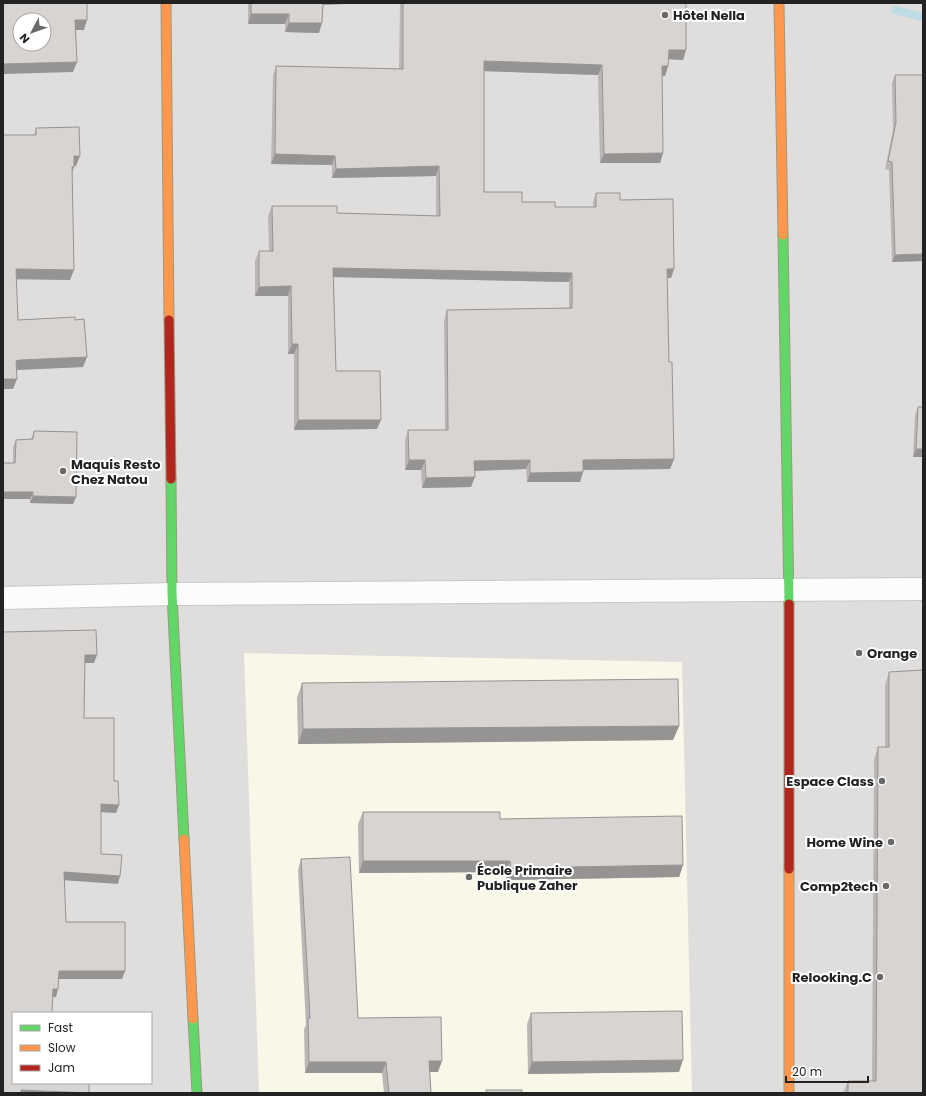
<svg xmlns="http://www.w3.org/2000/svg" width="926" height="1096" font-family="Poppins,sans-serif">
  <style>
    .residential { fill: #dfdedc; fill-rule: evenodd }
    .education { fill: #f8f7e8 }
    .lines { fill: none; stroke-linecap: round; stroke-linejoin: round }
    .stream { stroke: #bfdbe3; stroke-width: 8 }
    .street-casing { stroke: #c9c8c7; stroke-width: 24 }
    .fast-casing { stroke: #999a82; stroke-width: 11 }
    .slow-casing { stroke: #999a82; stroke-width: 11 }
    .jam-casing { stroke: #999a82; stroke-width: 11 }
    .street { stroke: #fdfcfc; stroke-width: 22 }
    .fast { stroke: #63d668; stroke-width: 9 }
    .slow { stroke: #ff974d; stroke-width: 9 }
    .jam { stroke: #b3261e; stroke-width: 9 }
    .wall { fill: #b9b6b5 }
    .shaded-wall { fill: #969493 }
    .building { fill: #d7d4d2; stroke: #969493; fill-rule: evenodd }
    .poi-dot { fill: #6a6968; stroke: #fff; stroke-width: 1.5 }
    .labels { text-anchor: middle; stroke-width: 4; stroke-linejoin: round; paint-order: stroke }
    .poi-label { font-size: 13px; font-weight: bold; fill: #222; stroke: #fff; text-anchor: start }
  </style>
  <rect width="100%" height="100%" fill="#f0eeeb"/>
  <path class="residential" d="M 3,3 L 923,3 L 923,1093 L 3,1093 ZM 20,20 L 44,20 L 44,44 L 20,44 ZM 13,1013 L 151,1013 L 151,1083 L 13,1083 Z"/>
  <polygon class="education" points="244,653 682,662 692,1093 259,1093"/>
  <g class="lines">
    <polyline class="stream" points="895,10 923,17"/>
    <g class="street-casing">
      <polyline id="street" points="3,598 172,594 923,589"/>
    </g>
    <g class="fast-casing">
      <g id="fast">
        <polyline points="783,235 789,604"/>
        <polyline points="171,479 172,594 184,839"/>
        <polyline points="193,1019 197,1093"/>
      </g>
    </g>
    <g class="slow-casing">
      <g id="slow">
        <polyline points="166,3 169,320"/>
        <polyline points="779,3 783,235"/>
        <polyline points="184,839 193,1019"/>
        <polyline points="789,869 789,1093"/>
      </g>
    </g>
    <g class="jam-casing">
      <g id="jam">
        <polyline points="169,320 171,479"/>
        <polyline points="789,604 789,869"/>
      </g>
    </g>
    <use href="#street" class="street"/>
    <use href="#fast" class="fast"/>
    <use href="#slow" class="slow"/>
    <use href="#jam" class="jam"/>
  </g>
  <g class="wall">
    <polygon points="248,3 369,3 323,5 319,33 285,32 285,24 248,24"/>
    <polygon points="400,3 686,3 686,50 683,60 668,59 668,66 665,76 662,76 663,153 660,163 600,163 598,75 484,71 484,192 522,202 555,207 593,207 593,202 596,193 620,200 674,269 671,278 667,278 669,362 674,459 670,469 583,470 580,482 527,482 526,469 475,471 471,487 422,488 421,470 405,470 405,440 408,430 445,430 444,320 447,310 569,308 569,282 334,277 336,371 377,429 294,430 294,354 288,354 288,296 255,296 255,261 259,251 269,251 268,216 272,206 337,213 436,216 436,176 332,178 332,165 271,164 273,76 276,66 399,69"/>
    <polygon points="895,75 923,261 892,262 889,170 885,169 893,130 892,83"/>
    <polygon points="36,128 76,166 74,166 72,174 70,280 16,279 18,320 75,320 83,367 16,370 13,389 3,389 34,135"/>
    <polygon points="918,407 923,407 923,457 913,457 915,415"/>
    <polygon points="34,431 76,497 73,504 30,503 30,499 3,499 3,463 13,463 13,447 16,440 31,439"/>
    <polygon points="889,672 923,1093 843,1093 848,1081 872,1081 874,759 878,747 885,747 885,685"/>
    <polygon points="302,683 679,726 673,740 298,744 297,698"/>
    <polygon points="363,812 500,819 683,865 679,877 506,880 506,872 359,873 358,824"/>
    <polygon points="301,859 358,1018 438,1072 430,1072 431,1093 384,1093 382,1073 305,1073 304,1029 306,1025 298,870"/>
    <polygon points="531,1013 679,1072 528,1074 527,1024"/>
  </g>
  <g class="shaded-wall">
    <polygon points="320,3 369,3 319,5"/>
    <polygon points="251,14 289,14 285,24 248,24"/>
    <polygon points="75,20 87,20 84,30 71,30"/>
    <polygon points="289,23 322,23 319,33 285,32"/>
    <polygon points="669,50 686,50 683,60 665,59"/>
    <polygon points="484,61 602,65 598,75 481,71"/>
    <polygon points="77,62 73,72 3,74 3,64"/>
    <polygon points="662,66 668,66 665,76 658,76"/>
    <polygon points="663,153 660,163 600,163 604,154"/>
    <polygon points="275,154 335,156 332,165 271,164"/>
    <polygon points="74,156 80,156 76,166 70,166"/>
    <polygon points="439,166 436,176 332,178 336,169"/>
    <polygon points="72,167 74,167 70,177"/>
    <polygon points="923,254 923,261 892,262 895,255"/>
    <polygon points="333,268 572,273 569,282 330,277"/>
    <polygon points="16,269 74,270 70,280 12,279"/>
    <polygon points="667,269 674,269 671,278 664,278"/>
    <polygon points="291,286 288,296 255,296 259,287"/>
    <polygon points="292,344 298,344 294,354 288,354"/>
    <polygon points="87,357 83,367 16,370 16,361 20,360"/>
    <polygon points="3,379 17,379 13,389 3,389"/>
    <polygon points="298,420 381,420 377,429 294,430"/>
    <polygon points="916,449 923,449 923,457 913,457"/>
    <polygon points="674,459 670,469 579,470 583,460"/>
    <polygon points="409,460 425,460 421,470 405,470"/>
    <polygon points="530,460 526,469 471,471 474,461"/>
    <polygon points="583,472 580,482 527,482 530,473"/>
    <polygon points="475,477 471,487 422,488 426,478"/>
    <polygon points="3,492 33,492 30,499 3,499"/>
    <polygon points="33,496 76,497 73,504 30,503"/>
    <polygon points="85,655 97,655 94,663 82,663"/>
    <polygon points="679,726 673,740 298,744 303,729"/>
    <polygon points="101,804 119,805 116,813 98,812"/>
    <polygon points="363,861 510,861 506,872 359,873"/>
    <polygon points="683,865 679,877 506,880 511,868"/>
    <polygon points="64,872 120,876 118,884 61,880"/>
    <polygon points="59,971 125,971 122,979 56,979"/>
    <polygon points="53,989 58,989 56,997 50,997"/>
    <polygon points="683,1060 679,1072 528,1074 532,1062"/>
    <polygon points="429,1061 442,1061 438,1072 425,1072"/>
    <polygon points="309,1062 386,1062 382,1073 305,1073"/>
    <polygon points="21,1090 85,1093 20,1093"/>
  </g>
  <g class="building">
    <path d="M 3,3 L 87,3 L 87,20 L 75,20 L 77,62 L 3,64 ZM 20,20 L 44,20 L 44,44 L 20,44 Z"/>
    <polygon points="251,3 323,3 322,23 289,23 289,14 251,14"/>
    <polygon points="403,3 686,3 686,50 669,50 668,66 662,66 663,153 604,154 602,65 484,61 484,192 522,192 522,202 555,202 555,207 596,207 596,193 620,193 620,200 673,199 674,269 667,269 669,362 672,362 674,459 583,460 583,472 530,473 530,460 474,461 475,477 426,478 425,460 409,460 408,430 448,430 447,310 572,308 572,273 333,268 336,371 380,371 381,420 298,420 298,344 292,344 291,286 259,287 259,251 273,251 272,206 337,206 337,213 440,216 439,166 336,169 335,156 275,154 276,66 403,69"/>
    <polygon points="895,75 923,75 923,254 895,255 892,162 888,161 896,122"/>
    <polygon points="79,127 80,156 74,156 74,167 72,167 74,270 16,269 18,320 75,317 75,320 84,319 87,357 20,360 16,361 17,379 3,379 3,135 36,135 36,128"/>
    <polygon points="918,407 923,407 923,449 916,449"/>
    <polygon points="34,431 77,432 76,497 33,496 33,492 3,492 3,463 15,463 16,440 33,439"/>
    <polygon points="96,630 97,655 85,655 84,718 114,718 114,781 118,781 119,805 101,804 101,854 122,855 120,876 64,872 66,922 125,922 125,971 59,971 58,989 53,989 52,1013 13,1013 13,1083 89,1083 89,1093 21,1090 21,1093 3,1093 3,632"/>
    <polygon points="923,670 923,1093 848,1093 848,1081 876,1081 878,747 889,747 889,672"/>
    <polygon points="678,679 679,726 303,729 302,683"/>
    <polygon points="363,812 500,812 500,819 682,816 683,865 511,868 510,861 363,861"/>
    <polygon points="350,857 358,1018 441,1017 442,1061 429,1061 431,1093 389,1093 386,1062 309,1062 308,1018 310,1018 301,859"/>
    <polygon points="682,1011 683,1060 532,1062 531,1013"/>
    <rect x="486" y="1090" width="36" height="3"/>
  </g>
  <g class="poi-dot">
    <circle cx="665" cy="15" r="4"/>
    <circle cx="63" cy="471" r="4"/>
    <circle cx="859" cy="653" r="4"/>
    <circle cx="882" cy="781" r="4"/>
    <circle cx="891" cy="842" r="4"/>
    <circle cx="469" cy="877" r="4"/>
    <circle cx="886" cy="886" r="4"/>
    <circle cx="880" cy="977" r="4"/>
  </g>
  <g class="labels">
    <g class="poi-label">
      <text x="673" y="20">Hôtel Nella</text>
      <text x="71" y="469">Maquis Resto<tspan x="71" dy="15">Chez Natou</tspan></text>
      <text x="867" y="658">Orange</text>
      <text x="874" y="786" text-anchor="end">Espace Class</text>
      <text x="883" y="847" text-anchor="end">Home Wine</text>
      <text x="477" y="875">École Primaire<tspan x="477" dy="15">Publique Zaher</tspan></text>
      <text x="878" y="891" text-anchor="end">Comp2tech</text>
      <text x="872" y="982" text-anchor="end">Relooking.C</text>
    </g>
  </g>
  <rect width="926" height="1096" fill="none" stroke="#222222" stroke-width="8"/>
  <rect x="12" y="1012" width="140" height="72" fill="#ffffff" stroke="#a7a7a7"/>
  <rect x="20" y="1025" width="20" height="6" fill="#63d668" stroke="#a7a7a7"/>
  <text x="48" y="1032" font-size="12" fill="#222222">Fast</text>
  <rect x="20" y="1045" width="20" height="6" fill="#ff974d" stroke="#a7a7a7"/>
  <text x="48" y="1052" font-size="12" fill="#222222">Slow</text>
  <rect x="20" y="1065" width="20" height="6" fill="#b3261e" stroke="#a7a7a7"/>
  <text x="48" y="1072" font-size="12" fill="#222222">Jam</text>
  <g transform="translate(32 32) rotate(229)"><circle r="19" fill="#ffffff" stroke="#a7a7a7"/>
  <path d="M0-3L7 15L0 10L-7 15Z" fill="#6a6968"/>
  <text y="-6" font-size="11" font-weight="bold" text-anchor="middle" fill="#222222">N</text>
  </g>
  <path d="M786 1076v6h82v-6" fill="none" stroke="#222222" stroke-width="2"/>
  <text x="792" y="1076" font-size="12" fill="#222222" stroke="#ffffff" stroke-width="3" paint-order="stroke">20 m</text>
</svg>
